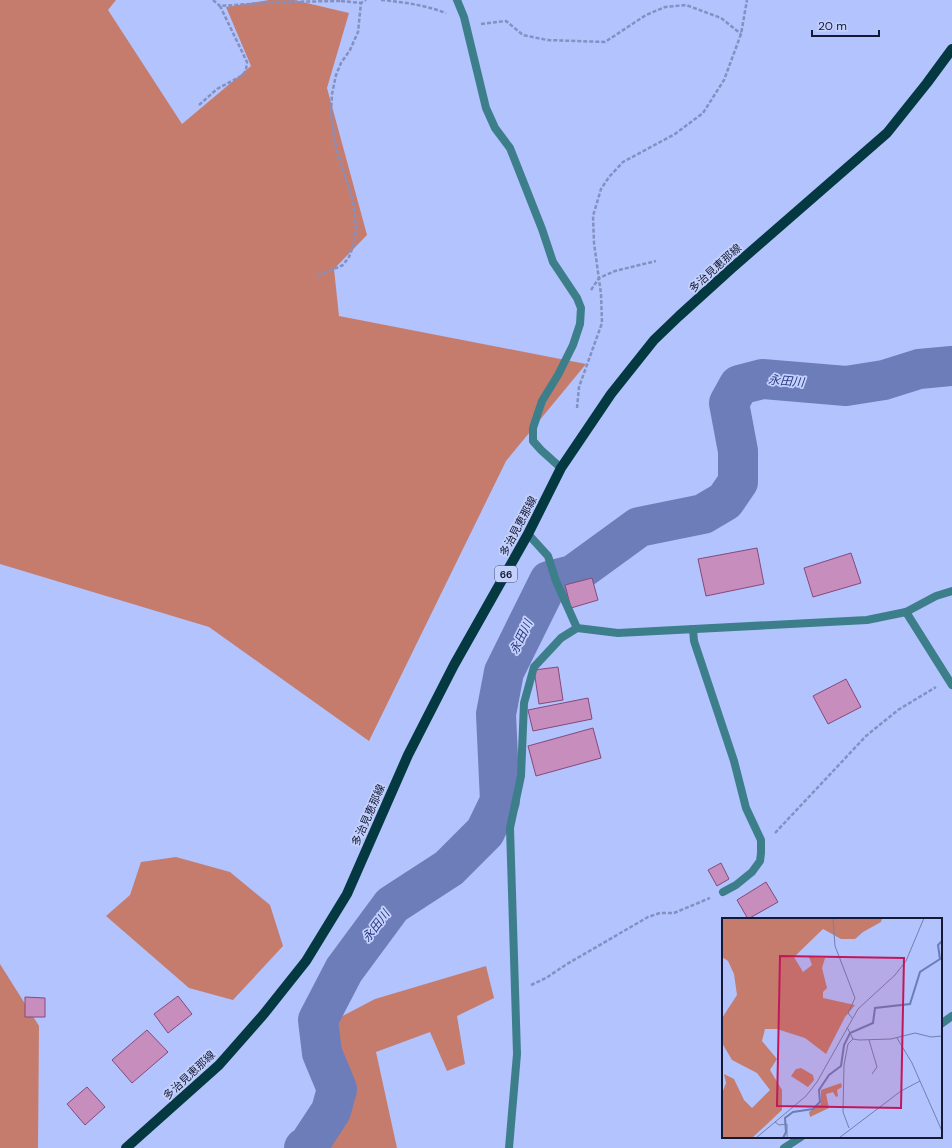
<svg xmlns="http://www.w3.org/2000/svg" width="952" height="1148" font-family="'DM Sans','Noto Sans JP',sans-serif">
  <style>
    .forest { fill: #c57c6d }
    .lines { fill: none; stroke-linecap: round; stroke-linejoin: round }
    .river { stroke: #6d7db9; stroke-width: 40 }
    .building { fill: #c68dbd; stroke: #844a7c }
    .path { stroke: #8390c1; stroke-width: 2.5; stroke-dasharray: 4 2; stroke-linecap: butt }
    .street { stroke: #3d7e8b; stroke-width: 8 }
    .primary { stroke: #053942; stroke-width: 10 }
    .labels { text-anchor: middle; stroke-width: 3.5; stroke-linejoin: round; paint-order: stroke }
    .shield { fill: #c4d1fd; stroke: #495171; stroke-width: 1 }
    .shield-label { font-size: 10px; font-weight: bold; fill: #141a35 }
    .street-label { font-size: 11px; fill: #141a35; stroke: #c4d1fd }
    .water-label { font-size: 12px; font-style: italic; fill: #2a367f; stroke: #c4d1fd }
    .inset-river { fill: none; stroke: #6d7db9; stroke-width: 2 }
    .inset-road { fill: none; stroke: #737fad; stroke-width: 1 }
    .view { fill: #c2185b; fill-opacity: 0.15; stroke: #c2185b; stroke-width: 2 }
    .inset-edge { fill: none; stroke: #141a35; stroke-width: 2 }
  </style>
  <rect width="100%" height="100%" fill="#b3c3fd"/>
  <g class="forest">
    <polygon points="0,0 116,0 108,10 182,124 251,66 226,7 269,0 294,0 349,13 327,88 367,235 334,269 339,316 586,364 506,461 369,741 209,627 0,564"/>
    <polygon points="176,857 230,872 270,905 283,946 233,1000 189,988 106,916 130,895 141,862"/>
    <polygon points="0,964 39,1026 38,1148 0,1148"/>
    <polygon points="486,966 494,998 457,1016 465,1064 447,1071 430,1032 376,1052 397,1148 320,1148 337,1124 349,1085 333,1021 375,999"/>
  </g>
  <g class="lines">
    <polyline class="river" points="304,1148 308,1146 331,1111 337,1089 322,1053 318,1020 344,970 392,905 449,868 485,832 500,801 496,714 504,672 549,581 573,575 639,527 703,514 725,501 738,482 738,451 729,403 739,385 762,379 846,386 884,380 919,369 952,366"/>
  </g>
  <g class="building">
    <polygon points="757,548 764,584 706,596 698,559"/>
    <polygon points="851,553 861,583 813,597 804,568"/>
    <polygon points="592,578 598,600 571,608 565,585"/>
    <polygon points="558,667 563,700 539,704 534,670"/>
    <polygon points="846,679 861,707 828,724 813,696"/>
    <polygon points="588,698 592,719 533,731 528,710"/>
    <polygon points="593,728 601,758 536,776 528,746"/>
    <polygon points="721,863 729,879 717,886 708,870"/>
    <polygon points="766,882 778,902 748,919 737,900"/>
    <polygon points="178,996 192,1014 168,1033 154,1014"/>
    <polygon points="25,997 45,998 45,1017 25,1017"/>
    <polygon points="147,1030 168,1052 132,1083 112,1060"/>
    <polygon points="87,1087 105,1107 85,1125 67,1104"/>
  </g>
  <g class="lines">
    <g class="path">
      <polyline points="213,0 220,6"/>
      <path d="M 381,0 C 404,2 424,5 446,13"/>
      <polyline points="341,1 361,3"/>
      <polyline points="481,24 506,21 523,35 547,40 605,42 646,15 665,7 686,5 721,18 741,34"/>
      <polyline points="199,105 217,89 243,75 246,70 247,62 220,6 278,2 342,1"/>
      <polyline points="318,276 343,265 349,257 354,244 356,228 353,201 336,148 331,114 332,94 336,75 341,63 350,50 358,32 361,3 366,0"/>
      <polyline points="591,290 599,278 615,271 656,261"/>
      <polyline points="577,408 579,387 602,323 601,294 594,243 593,216 601,189 609,177 623,162 675,134 703,113 724,80 741,34 747,0"/>
      <polyline points="775,833 866,736 898,710 936,687"/>
      <polyline points="531,985 546,978 567,964 648,917 660,913 674,913 710,898"/>
    </g>
    <g class="street">
      <polyline points="457,0 464,17 486,108 495,128 510,148 542,229 553,262 577,298 581,308 580,324 573,345 558,375 542,401 533,428 533,441 541,450 561,468"/>
      <polyline points="528,534 548,556 556,581 577,628 618,633 867,620 906,612 936,596 952,591"/>
      <polyline points="906,612 952,685"/>
      <polyline points="693,629 694,641 734,761 746,808 761,840 761,853 760,861 752,872 736,885 723,892"/>
      <polyline points="941,1024 952,1016"/>
      <polyline points="509,1148 517,1054 510,828 521,776 524,703 534,667 561,638 577,628"/>
      <polyline points="784,1148 801,1137"/>
    </g>
    <polyline class="primary" points="126,1148 219,1065 263,1015 306,961 347,894 408,755 454,665 528,534 561,468 611,394 654,340 679,316 732,268 887,133 927,83 952,49"/>
  </g>
  <g class="labels">
    <rect class="shield" x="495" y="566" width="22" height="16" rx="3"/>
    <g class="shield-label">
      <text x="506" y="578">66</text>
    </g>
    <g class="street-label">
      <text transform="translate(715 268) rotate(-42)" y="4">多治見恵那線</text>
      <text transform="translate(518 526) rotate(-62)" y="4">多治見恵那線</text>
      <text transform="translate(368 815) rotate(-66)" y="4">多治見恵那線</text>
      <text transform="translate(189 1075) rotate(-43)" y="4">多治見恵那線</text>
    </g>
    <g class="water-label">
      <text transform="translate(786 381) rotate(5)" y="4">永田川</text>
      <text transform="translate(521 637) rotate(-64)" y="4">永田川</text>
      <text transform="translate(376 926) rotate(-53)" y="4">永田川</text>
    </g>
  </g>
  <g transform="translate(722 918)">
    <rect width="220" height="220" fill="#b3c3fd"/>
    <path d="M 0,0 L 160,0 L 159,4 L 141,14 L 133,21 L 119,21 L 101,11 L 72,39 L 81,54 L 90,47 L 87,39 L 103,40 L 100,50 L 105,70 L 101,74 L 101,80 L 133,87 L 123,99 L 104,136 L 83,120 L 55,111 L 43,111 L 40,123 L 55,141 L 48,152 L 60,172 L 60,192 L 30,220 L 0,220 L 0,175 L 4,165 L 2,156 L 12,161 L 22,182 L 30,190 L 48,172 L 35,155 L 10,142 L 0,125 L 0,100 L 15,77 L 12,56 L 6,43 L 0,39 ZM 79,150 L 91,157 L 92,162 L 86,169 L 69,158 L 74,151 ZM 119,165 L 120,169 L 115,172 L 116,178 L 114,179 L 111,174 L 104,176 L 107,190 L 88,199 L 87,194 L 99,186 L 99,172 Z" fill="#c57c6d"/>
    <path class="inset-river" d="M 61,220 L 64,214 L 63,200 L 71,194 L 91,191 L 98,184 L 97,172 L 107,157 L 119,148 L 122,127 L 128,115 L 151,105 L 153,90 L 188,86 L 198,54 L 218,41 L 216,27 L 220,23"/>
    <path class="inset-road" d="M 111,0 L 113,28 L 133,80 L 126,95 L 130,100M 125,109 L 131,121 L 137,122 L 169,121 L 193,115 L 209,119 L 220,118M 175,120 L 190,145 L 220,213M 147,122 L 155,149 L 150,156M 53,204 L 57,207 L 65,206 L 65,220M 127,210 L 121,194 L 122,147 L 126,126 L 131,121M 34,220 L 84,178 L 95,164 L 136,91 L 173,57 L 184,43 L 202,0M 117,220 L 179,173 L 198,163"/>
    <path class="view" d="M 58,38 L 182,40 L 179,190 L 55,188 Z"/>
    <rect width="220" height="220" class="inset-edge"/>
  </g>
  <path d="M812 30v6h67v-6" fill="none" stroke="#141a35" stroke-width="2"/>
  <text x="818" y="30" font-size="12" fill="#141a35" stroke="#c4d1fd" stroke-width="3" paint-order="stroke">20 m</text>
</svg>
